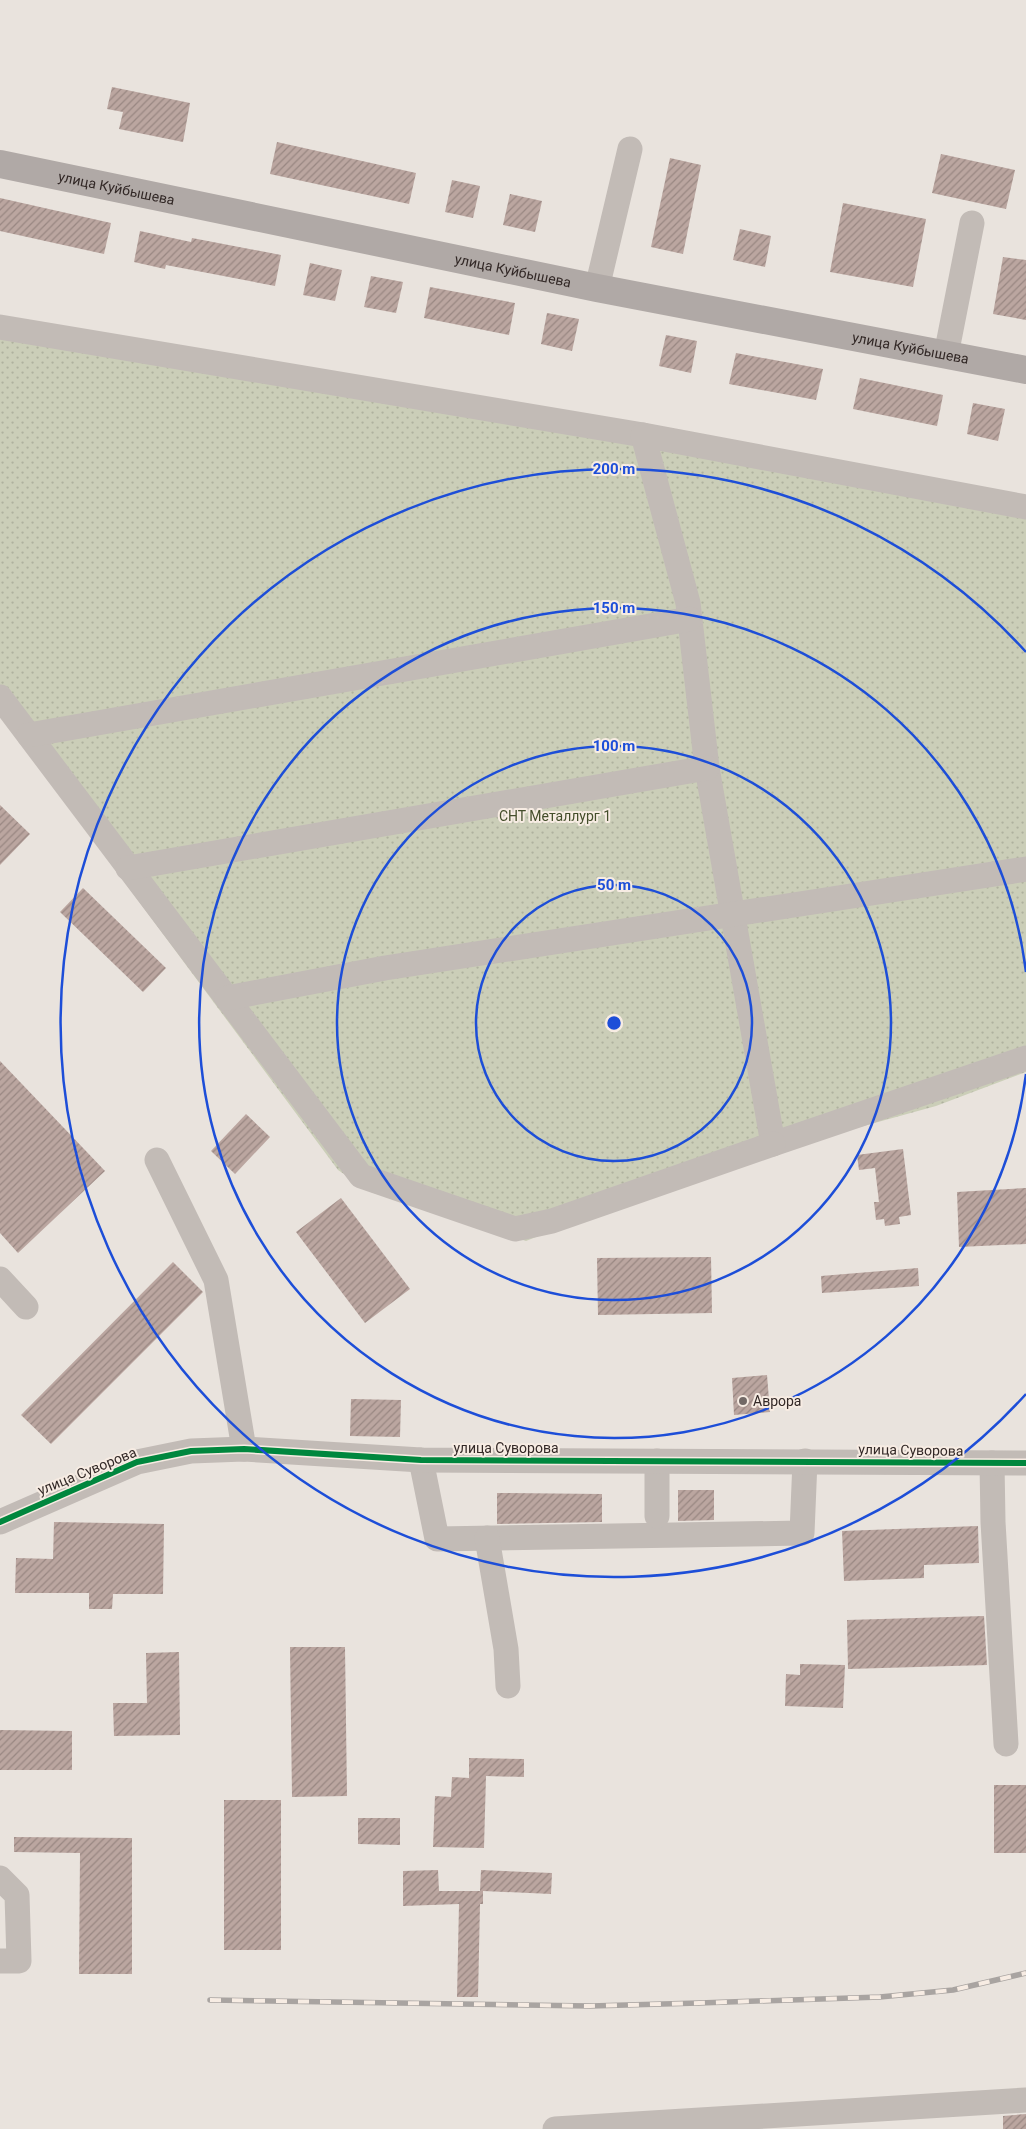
<svg xmlns="http://www.w3.org/2000/svg" width="1026" height="2129" font-family="Roboto,sans-serif">
  <style>
    .garden { fill: url(#garden-dots) }
    .building { fill: url(#building-hatch) }
    .lines { fill: none; stroke-linecap: round; stroke-linejoin: round }
    .minor { stroke: #c2bbb6; stroke-width: 25 }
    .major { stroke: #b0a9a6; stroke-width: 28 }
    .rail-casing { stroke: #a9a4a1; stroke-width: 5.5 }
    .rail { stroke: #f7ece3; stroke-width: 4; stroke-dasharray: 11; stroke-linecap: butt }
    .cycleway-casing { stroke: #f7ece3; stroke-width: 9 }
    .cycleway { stroke: #00873e; stroke-width: 6 }
    .ring { fill: none; stroke: #1d4ed8; stroke-width: 2.5 }
    .poi-dot { fill: #726966; stroke: #f7ece3; stroke-width: 2 }
    .labels { text-anchor: middle; stroke-width: 4; stroke-linejoin: round; paint-order: stroke }
    .street-label { font-size: 14px; fill: #322826; stroke: #f7ece3 }
    .park-label { font-size: 14px; fill: #444e2b; stroke: #f7ece3 }
    .poi-label { font-size: 14px; fill: #322826; stroke: #f7ece3; text-anchor: start }
    .centre { fill: #1d4ed8; stroke: #f7ece3; stroke-width: 2.5 }
    .ring-label { font-size: 15px; text-anchor: middle; font-weight: bold; fill: #1d4ed8; stroke: #f7ece3; stroke-width: 4; stroke-linejoin: round; paint-order: stroke }
  </style>
  <defs>
    <pattern id="garden-dots" width="8" height="8" patternUnits="userSpaceOnUse" patternTransform="scale(1.25)"><rect width="8" height="8" fill="#cbceb8"/><path d="M2 2h.1M6 6h.1" fill="none" stroke="#afb19e" stroke-width="1.8" stroke-linecap="round"/></pattern>
    <pattern id="building-hatch" width="6" height="6" patternUnits="userSpaceOnUse" patternTransform="scale(1.25)"><rect width="6" height="6" fill="#bba6a0"/><path d="M-1 1l2-2M0 6l6-6M5 7l2-2" fill="none" stroke="#998782"/></pattern>
  </defs>
  <rect width="100%" height="100%" fill="#e9e3dd"/>
  <polygon class="garden" points="0,319 1026,513 1026,1072 936,1106 704,1170 526,1241 371,1192 338,1170 0,714"/>
  <g class="building">
    <polygon points="112,87 190,103 183,142 119,129 123,112 107,109"/>
    <polygon points="277,142 416,173 409,204 270,174"/>
    <polygon points="941,154 1015,170 1006,209 932,193"/>
    <polygon points="670,158 701,165 683,254 651,247"/>
    <polygon points="452,180 480,186 473,218 445,212"/>
    <polygon points="510,194 542,201 535,232 503,225"/>
    <polygon points="0,198 111,223 104,254 0,231"/>
    <polygon points="843,203 926,219 913,287 830,272"/>
    <polygon points="740,229 771,236 765,267 733,260"/>
    <polygon points="140,231 191,242 192,238 281,255 275,286 166,265 165,269 134,262"/>
    <polygon points="1003,257 1026,260 1026,320 993,314"/>
    <polygon points="310,263 342,270 335,301 303,295"/>
    <polygon points="371,276 403,282 396,313 364,307"/>
    <polygon points="430,287 515,303 509,335 424,318"/>
    <polygon points="547,313 579,319 572,351 541,344"/>
    <polygon points="666,335 697,341 691,373 659,366"/>
    <polygon points="736,353 823,369 816,400 729,384"/>
    <polygon points="860,378 943,395 937,426 853,409"/>
    <polygon points="973,403 1005,409 998,441 967,434"/>
    <polygon points="0,805 30,834 0,865"/>
    <polygon points="83,888 166,968 143,992 60,912"/>
    <polygon points="0,1061 105,1171 18,1253 0,1233"/>
    <polygon points="246,1114 270,1137 235,1174 211,1151"/>
    <polygon points="903,1149 911,1215 899,1217 900,1224 885,1226 884,1219 876,1220 874,1202 879,1202 875,1168 859,1170 857,1155"/>
    <polygon points="1026,1188 1026,1244 959,1247 957,1192"/>
    <polygon points="341,1198 410,1289 365,1323 296,1232"/>
    <polygon points="711,1257 712,1313 598,1315 597,1258"/>
    <polygon points="173,1262 203,1292 51,1444 21,1415"/>
    <polygon points="918,1268 919,1286 822,1293 821,1276"/>
    <polygon points="767,1375 770,1412 734,1415 732,1378"/>
    <polygon points="351,1399 401,1400 400,1437 350,1436"/>
    <polygon points="678,1490 714,1490 714,1520 678,1521"/>
    <polygon points="497,1493 602,1494 602,1522 497,1524"/>
    <polygon points="54,1522 164,1524 163,1594 113,1594 112,1609 89,1609 89,1593 15,1593 16,1558 53,1559"/>
    <polygon points="978,1526 979,1563 924,1565 924,1578 844,1581 842,1531"/>
    <polygon points="984,1616 987,1665 848,1669 847,1620"/>
    <polygon points="290,1647 345,1647 347,1796 292,1797"/>
    <polygon points="179,1652 180,1735 114,1736 113,1703 147,1703 146,1653"/>
    <polygon points="800,1664 845,1665 843,1708 785,1706 786,1674 800,1675"/>
    <polygon points="0,1730 72,1731 72,1770 0,1770"/>
    <polygon points="469,1758 524,1759 524,1777 486,1776 484,1848 433,1847 435,1796 451,1797 452,1777 469,1778"/>
    <rect x="994" y="1785" width="32" height="68"/>
    <rect x="224" y="1800" width="57" height="150"/>
    <polygon points="358,1818 400,1818 400,1845 358,1844"/>
    <polygon points="14,1837 132,1838 132,1974 79,1974 80,1853 14,1852"/>
    <polygon points="438,1870 439,1891 480,1891 481,1870 552,1873 551,1894 483,1891 483,1904 480,1904 478,1997 457,1997 459,1904 403,1906 403,1871"/>
    <polygon points="1026,2114 1026,2129 1003,2129 1003,2116"/>
  </g>
  <g class="lines">
    <g class="minor">
      <polyline points="597,288 630,149"/>
      <polyline points="0,327 643,435"/>
      <polyline points="946,355 972,223"/>
      <polyline points="1026,507 643,435 688,603 707,768 773,1144 1026,1058"/>
      <polyline points="0,697 361,1176 515,1229 552,1221 773,1144"/>
      <polyline points="29,735 690,619"/>
      <polyline points="128,868 707,768"/>
      <polyline points="227,998 385,968 1026,869"/>
      <polyline points="157,1160 216,1280 244,1449"/>
      <polyline points="0,1279 26,1307"/>
      <polyline points="421,1460 437,1539 802,1533 805,1461"/>
      <polyline points="992,1463 993,1522 1006,1744"/>
      <polyline points="657,1516 657,1461"/>
      <polyline points="0,1522 137,1462 191,1451 244,1449 421,1460 1026,1463"/>
      <polyline points="487,1538 506,1649 508,1686"/>
      <polyline points="0,1878 17,1895 19,1961 0,1961"/>
      <polyline points="555,2129 1026,2100"/>
    </g>
    <path class="major" id="s1" d="M 0,164 L 597,288 L 1026,370"/>
    <g class="rail-casing">
      <polyline id="rail" points="210,2000 590,2006 699,2003 880,1997 953,1990 1026,1973"/>
    </g>
    <use href="#rail" class="rail"/>
    <g class="cycleway-casing">
      <polyline id="cycleway" points="0,1522 137,1462 191,1451 244,1449 421,1460 1026,1463"/>
    </g>
    <use href="#cycleway" class="cycleway"/>
  </g>
  <g class="ring">
    <circle cx="614" cy="1023" r="138"/>
    <circle cx="614" cy="1023" r="277"/>
    <path d="M1026 1074A415 415 0 1 1 1026 972"/>
    <path d="M1026 1394A554 554 0 1 1 1026 652"/>
  </g>
  <circle class="poi-dot" cx="743" cy="1401" r="5"/>
  <g class="labels">
    <g class="street-label">
      <text dy="5" stroke="none"><textPath href="#s1" startOffset="119">улица Куйбышева</textPath></text>
      <text dy="5" stroke="none"><textPath href="#s1" startOffset="524">улица Куйбышева</textPath></text>
      <text dy="5" stroke="none"><textPath href="#s1" startOffset="929">улица Куйбышева</textPath></text>
      <text x="506" y="1453">улица Суворова</text>
      <text transform="translate(911 1450) rotate(1)" y="5">улица Суворова</text>
      <text transform="translate(87 1471) rotate(-22)" y="5">улица Суворова</text>
    </g>
    <g class="park-label">
      <text x="555" y="821">СНТ Металлург 1</text>
    </g>
    <g class="poi-label">
      <text x="753" y="1406">Аврора</text>
    </g>
  </g>
  <circle cx="614" cy="1023" r="8" class="centre"/>
  <g class="ring-label">
    <text x="614" y="474">200 m</text>
    <text x="614" y="613">150 m</text>
    <text x="614" y="751">100 m</text>
    <text x="614" y="890">50 m</text>
  </g>
</svg>
